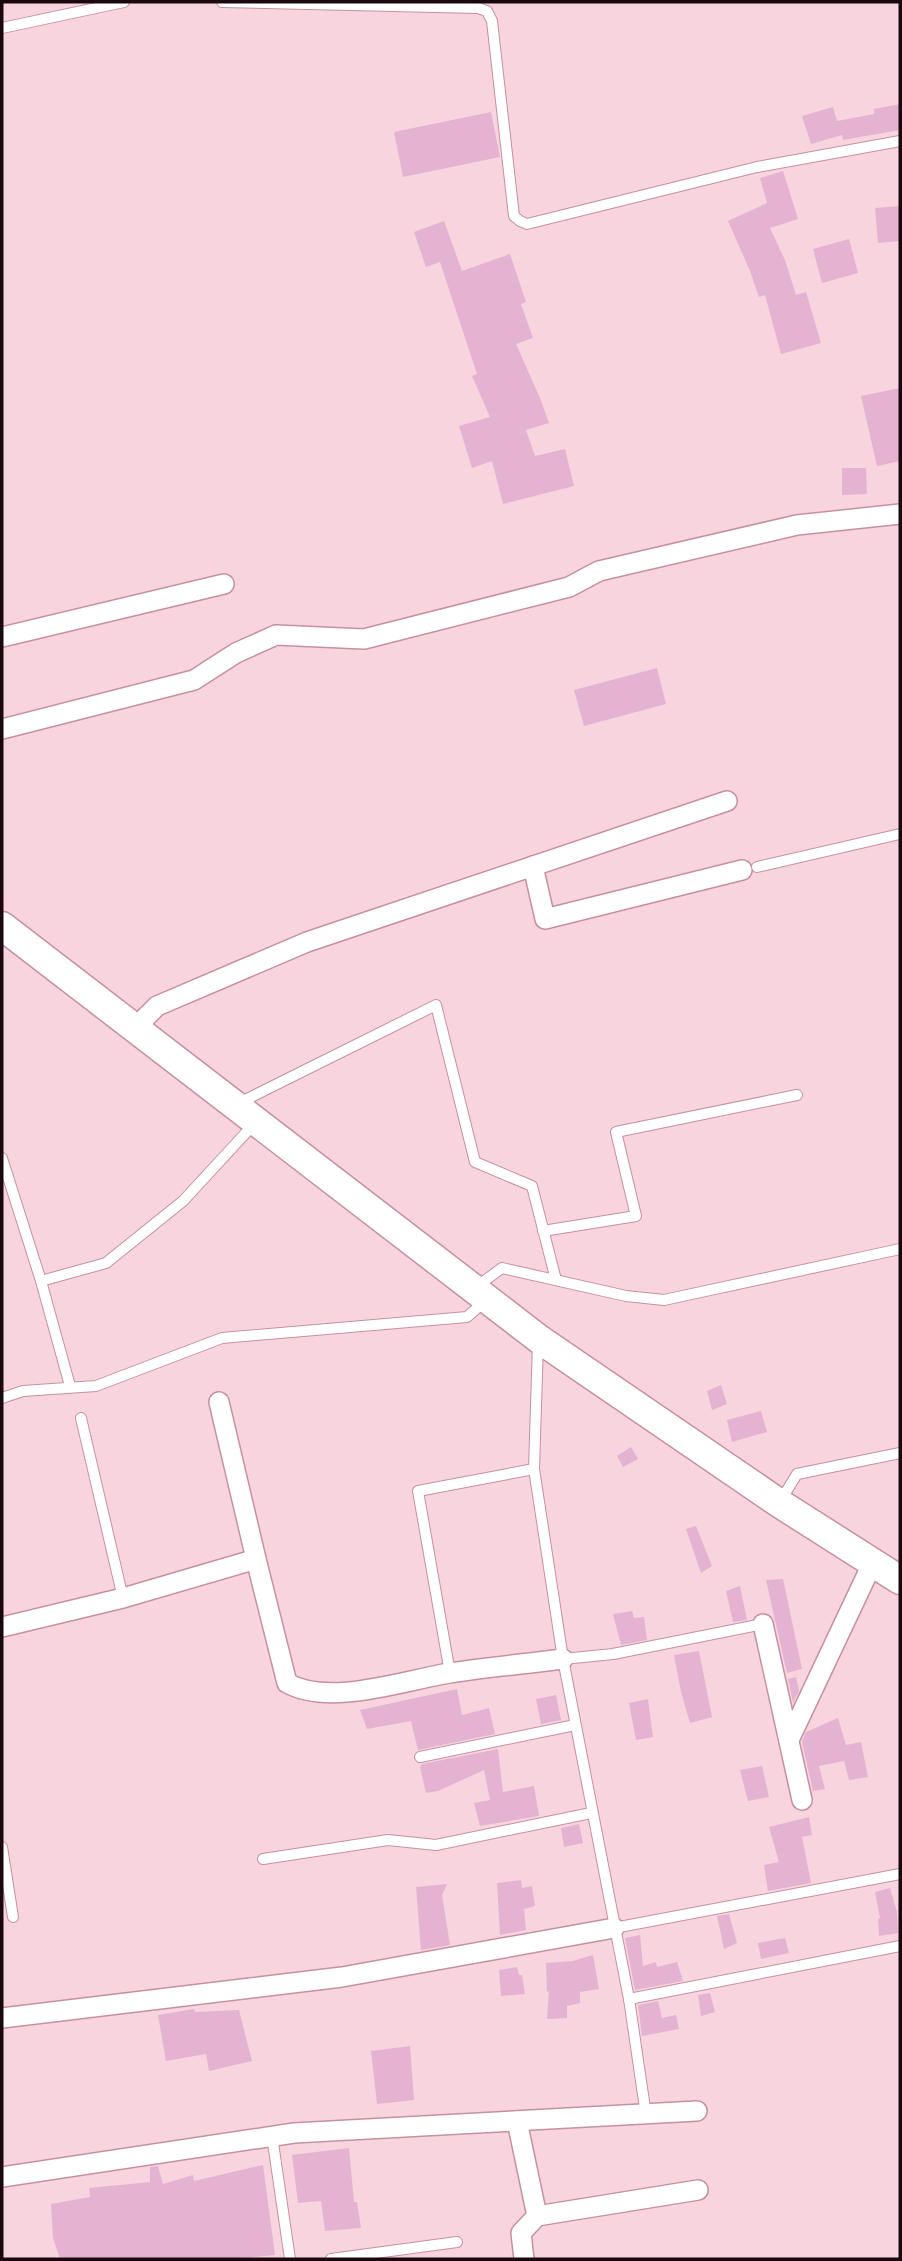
<svg xmlns="http://www.w3.org/2000/svg" width="902" height="2261" font-family="'Sofia Sans Condensed',sans-serif">
  <style>
    .building { fill: #e4b3d2 }
    .lines { fill: none; stroke-linecap: round; stroke-linejoin: round }
    .service-casing { stroke: #c790a0; stroke-width: 12 }
    .minor-casing { stroke: #c790a0; stroke-width: 22 }
    .secondary-casing { stroke: #c790a0; stroke-width: 31 }
    .service { stroke: #fff; stroke-width: 10 }
    .minor { stroke: #fff; stroke-width: 19 }
    .secondary { stroke: #fff; stroke-width: 28 }
  </style>
  <rect width="100%" height="100%" fill="#f8d4de"/>
  <g class="building">
    <polygon points="900,104 900,130 843,140 842,135 811,144 802,116 833,107 837,121 874,114 874,109"/>
    <polygon points="491,112 500,157 403,177 394,132"/>
    <polygon points="783,171 798,219 770,228 785,260 796,295 806,292 821,343 781,354 765,295 759,297 750,271 728,221 767,203 760,178"/>
    <polygon points="900,206 900,241 878,243 875,208"/>
    <polygon points="444,221 462,271 510,254 526,302 521,304 533,338 516,344 540,398 549,423 526,430 535,456 565,449 574,486 503,504 492,461 472,468 459,426 490,417 472,376 477,374 440,262 426,267 414,232"/>
    <polygon points="849,239 858,273 822,283 813,249"/>
    <polygon points="900,388 900,461 877,466 861,396"/>
    <polygon points="842,468 866,468 867,494 842,495"/>
    <polygon points="657,668 666,704 584,726 574,690"/>
    <polygon points="721,1385 727,1404 712,1410 707,1391"/>
    <polygon points="761,1411 767,1432 732,1442 727,1420"/>
    <polygon points="631,1447 638,1459 623,1467 617,1456"/>
    <polygon points="696,1526 712,1566 701,1573 686,1529"/>
    <polygon points="783,1579 802,1669 787,1673 766,1580"/>
    <polygon points="740,1586 747,1620 733,1622 726,1591"/>
    <polygon points="632,1611 634,1618 644,1617 647,1640 621,1645 613,1614"/>
    <polygon points="699,1651 712,1717 690,1723 681,1692 674,1655"/>
    <polygon points="796,1677 799,1691 793,1703 788,1679"/>
    <polygon points="457,1689 462,1715 489,1708 495,1734 418,1750 411,1721 367,1729 360,1710"/>
    <polygon points="556,1695 561,1720 541,1724 536,1699"/>
    <polygon points="648,1699 653,1737 636,1740 629,1703"/>
    <polygon points="838,1718 846,1745 861,1742 868,1777 849,1780 844,1761 819,1766 825,1789 813,1791 802,1742 806,1732"/>
    <polygon points="498,1749 503,1792 534,1786 539,1816 480,1826 474,1803 490,1800 484,1770 438,1791 426,1793 420,1767 422,1764"/>
    <polygon points="762,1766 769,1797 748,1801 740,1770"/>
    <polygon points="809,1817 812,1835 802,1837 811,1883 768,1891 764,1865 779,1862 769,1827"/>
    <polygon points="579,1824 583,1843 564,1847 561,1828"/>
    <polygon points="521,1880 522,1888 532,1886 535,1906 524,1909 526,1930 500,1935 497,1883"/>
    <polygon points="447,1884 442,1895 450,1945 421,1950 416,1887"/>
    <polygon points="890,1888 897,1912 898,1933 879,1936 878,1919 880,1918 875,1892"/>
    <polygon points="729,1914 737,1943 724,1949 717,1916"/>
    <polygon points="640,1935 643,1966 656,1962 657,1967 677,1962 683,1981 635,1990 625,1938"/>
    <polygon points="785,1938 789,1953 761,1959 758,1943"/>
    <polygon points="593,1955 599,1989 580,1992 580,2003 567,2006 567,2018 547,2019 549,1991 547,1992 546,1963 573,1961"/>
    <polygon points="517,1967 519,1975 522,1975 525,1994 501,1996 499,1970"/>
    <polygon points="710,1993 715,2012 701,2016 698,1995"/>
    <polygon points="658,2001 662,2018 676,2015 679,2029 642,2036 638,2005"/>
    <polygon points="194,2009 195,2012 239,2010 252,2061 209,2071 206,2054 166,2061 158,2015"/>
    <polygon points="410,2046 414,2100 377,2104 371,2051"/>
    <polygon points="349,2148 354,2202 357,2202 361,2228 325,2231 321,2201 298,2203 292,2155"/>
    <polygon points="263,2165 275,2255 233,2259 60,2259 53,2238 51,2204 90,2197 89,2188 150,2182 150,2167 158,2166 163,2184 193,2175 194,2181"/>
  </g>
  <g class="lines">
    <g class="service-casing">
      <g id="service">
        <polyline points="222,2 478,8 487,11 492,21 514,216 520,221 527,224 757,167 900,141"/>
        <polyline points="2,28 124,2"/>
        <polyline points="757,867 900,834"/>
        <polyline points="239,1103 436,1005 475,1162 532,1186 556,1280"/>
        <polyline points="2,1158 41,1281 70,1386"/>
        <polyline points="543,1231 636,1216 616,1132 797,1095"/>
        <polyline points="41,1281 106,1263 183,1201 255,1123"/>
        <polyline points="476,1287 502,1268 626,1296 664,1300 900,1249"/>
        <polyline points="538,1343 534,1469 563,1659 629,1999 646,2115"/>
        <polyline points="2,1398 23,1391 96,1386 222,1338 467,1317 485,1301"/>
        <polyline points="81,1418 123,1598"/>
        <polyline points="781,1500 797,1474 900,1453"/>
        <polyline points="563,1659 613,1654 763,1624"/>
        <polyline points="450,1673 418,1491 534,1469"/>
        <polyline points="420,1757 575,1725"/>
        <polyline points="2,1847 13,1917"/>
        <polyline points="263,1859 388,1840 436,1845 591,1813"/>
        <polyline points="614,1928 900,1874"/>
        <polyline points="629,1999 900,1946"/>
        <polyline points="272,2136 290,2259"/>
        <polyline points="331,2259 457,2242"/>
      </g>
    </g>
    <g class="minor-casing">
      <g id="minor">
        <polyline points="2,637 224,584"/>
        <polyline points="2,729 194,680 236,653 276,635 364,639 569,587 599,571 797,525 900,514"/>
        <polyline points="533,866 545,919 742,870"/>
        <polyline points="135,1028 157,1006 307,942 727,801"/>
        <path d="M 219,1402 L 256,1559 L 287,1683 C 330,1707 404,1680 450,1673 C 488,1667 525,1664 563,1659"/>
        <polyline points="763,1624 802,1800"/>
        <polyline points="2,1627 123,1598 256,1559"/>
        <polyline points="789,1740 873,1562"/>
        <polyline points="2,2018 342,1977 614,1928"/>
        <polyline points="517,2121 537,2216 521,2233 524,2259"/>
        <polyline points="2,2177 294,2133 697,2111"/>
        <polyline points="537,2216 698,2190"/>
      </g>
    </g>
    <g class="secondary-casing">
      <polyline id="secondary" points="2,926 539,1339 779,1503 900,1580"/>
    </g>
    <use href="#service" class="service"/>
    <use href="#minor" class="minor"/>
    <use href="#secondary" class="secondary"/>
  </g>
  <rect width="902" height="2261" fill="none" stroke="#1a080e" stroke-width="7"/>
</svg>
